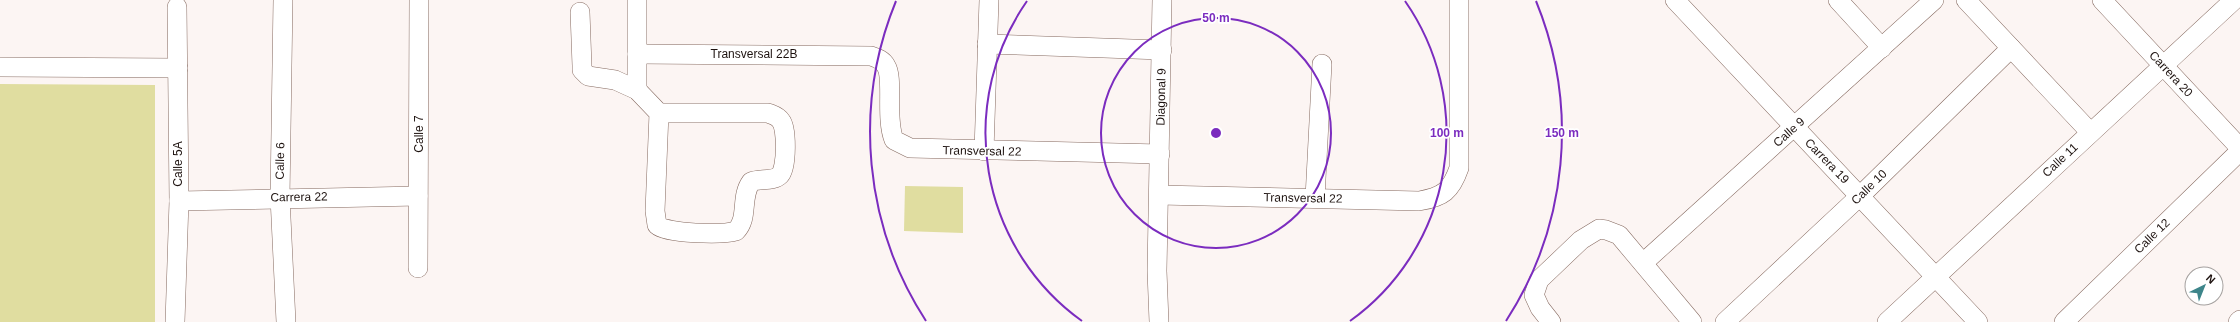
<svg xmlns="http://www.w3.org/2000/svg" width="2240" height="322" font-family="Arial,sans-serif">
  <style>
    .green { fill: #e0dda0 }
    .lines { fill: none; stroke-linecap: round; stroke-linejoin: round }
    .minor-casing { stroke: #866a60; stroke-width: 20 }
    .minor { stroke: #fff; stroke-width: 19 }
    .ring { fill: none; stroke: #7b2cbf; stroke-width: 2 }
    .labels { text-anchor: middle; stroke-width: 3.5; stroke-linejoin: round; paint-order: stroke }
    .street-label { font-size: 12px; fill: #1e1310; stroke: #fff }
    .centre { fill: #7b2cbf; stroke: #fff; stroke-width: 2 }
    .ring-label { font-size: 12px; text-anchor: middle; font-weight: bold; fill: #7b2cbf; stroke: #fff; stroke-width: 3.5; stroke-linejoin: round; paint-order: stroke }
  </style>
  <rect width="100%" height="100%" fill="#fcf5f3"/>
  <g class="green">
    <polygon points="0,84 155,85 155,322 0,322"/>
    <polygon points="905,186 963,187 963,233 904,231"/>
  </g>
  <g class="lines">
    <g class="minor-casing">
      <g id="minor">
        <polyline points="283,0 280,197 286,322"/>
        <polyline points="1675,0 1978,322"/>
        <polyline points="1838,0 1882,48"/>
        <polyline points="1966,0 2090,132"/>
        <polyline points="2102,0 2240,148"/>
        <path d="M 580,12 L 582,66 L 582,70 L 588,76 L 615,80 L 637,90 L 659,113 L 655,211 L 657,225 C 667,234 723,235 736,231 C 749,218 740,197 751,182 C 759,178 773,182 780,175 C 787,168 787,128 781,121 C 778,116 773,115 768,113 L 659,113"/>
        <polyline points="987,44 1162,50"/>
        <path d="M 637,54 L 871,56 C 877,58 883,60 886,66 C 894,78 885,118 894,140 L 910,148 L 1160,154"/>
        <polyline points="0,67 178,68"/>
        <polyline points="637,90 637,0"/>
        <polyline points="984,151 989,0"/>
        <path d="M 1159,195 L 1419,201 C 1443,197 1451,191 1459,168 L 1459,0"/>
        <polyline points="1315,198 1322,64"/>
        <polyline points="179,201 418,196"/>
        <polyline points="1643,263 1934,0"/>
        <polyline points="418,268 419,0"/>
        <polyline points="175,322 179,201 177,7"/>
        <polyline points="1159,322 1157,271 1162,0"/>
        <polyline points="1551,322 1540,308 1534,295 1539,280 1581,240 1599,229 1606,230 1619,235 1692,322"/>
        <polyline points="1725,322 1860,196 2011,48"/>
        <polyline points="1887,322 2234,0"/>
        <polyline points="2064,322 2240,151"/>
        <polyline points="2238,322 2240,320"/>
      </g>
    </g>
    <use href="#minor" class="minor"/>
  </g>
  <g class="ring">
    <circle cx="1216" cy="133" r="115"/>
    <path d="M1082 321A231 231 0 0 1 1027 1M1405 1A231 231 0 0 1 1350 321"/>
    <path d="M926 321A346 346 0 0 1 896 1M1536 1A346 346 0 0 1 1506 321"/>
  </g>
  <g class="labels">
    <g class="street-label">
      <text x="754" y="58">Transversal 22B</text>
      <text transform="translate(2171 74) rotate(47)" y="4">Carrera 20</text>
      <text transform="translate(1161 97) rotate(-89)" y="4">Diagonal 9</text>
      <text transform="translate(1789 132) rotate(-42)" y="4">Calle 9</text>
      <text transform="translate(419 134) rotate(-90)" y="4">Calle 7</text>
      <text transform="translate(982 151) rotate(1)" y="4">Transversal 22</text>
      <text transform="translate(2060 160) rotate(-43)" y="4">Calle 11</text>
      <text transform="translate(280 161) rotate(-89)" y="4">Calle 6</text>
      <text transform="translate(1827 161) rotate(46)" y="4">Carrera 19</text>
      <text transform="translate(178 164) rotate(-90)" y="4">Calle 5A</text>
      <text transform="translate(1869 187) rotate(-44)" y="4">Calle 10</text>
      <text transform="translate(299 197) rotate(-1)" y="4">Carrera 22</text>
      <text transform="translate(1303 198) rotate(1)" y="4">Transversal 22</text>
      <text transform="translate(2152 236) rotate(-44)" y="4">Calle 12</text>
    </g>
  </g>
  <circle cx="1216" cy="133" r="6" class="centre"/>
  <g class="ring-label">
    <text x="1216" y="22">50 m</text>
    <text x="1447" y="137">100 m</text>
    <text x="1562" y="137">150 m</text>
  </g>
  <g transform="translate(2204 286) rotate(43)"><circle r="19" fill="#ffffff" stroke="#a5a19f"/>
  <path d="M0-3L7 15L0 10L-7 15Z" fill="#3d858a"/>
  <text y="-6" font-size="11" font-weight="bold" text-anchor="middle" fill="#1e1310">N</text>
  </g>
</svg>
